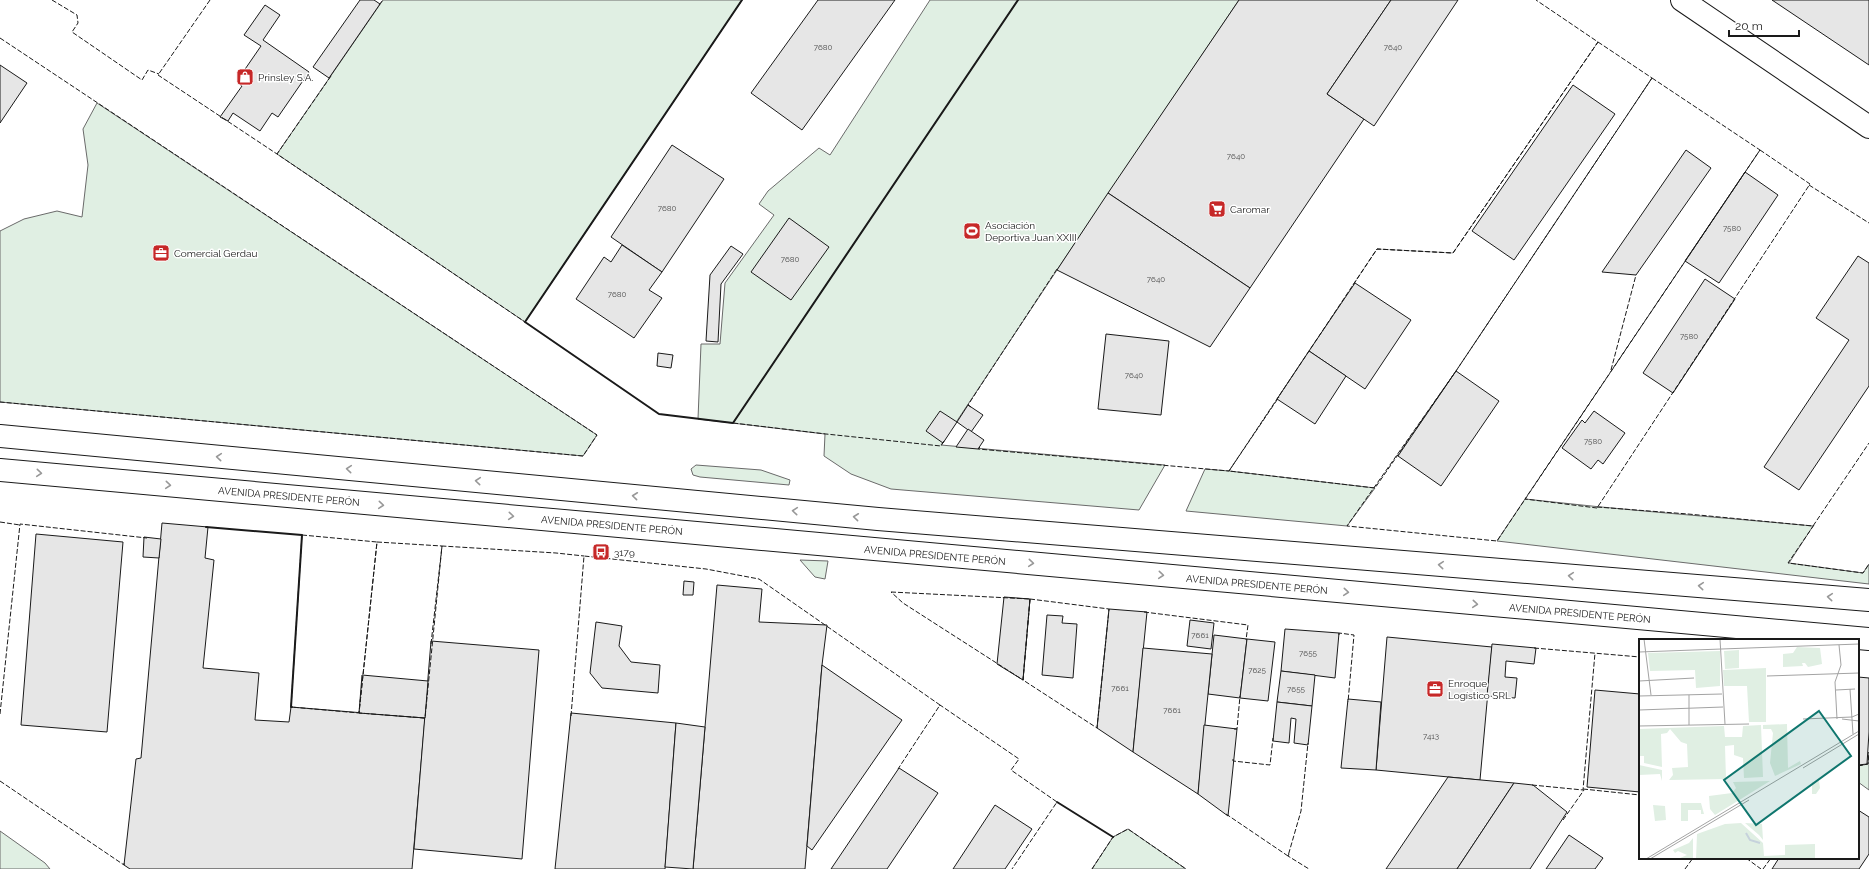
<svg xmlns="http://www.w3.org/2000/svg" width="1869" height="869" font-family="Raleway,sans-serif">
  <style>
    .green { fill: #e0efe3; stroke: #6a6a6a }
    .building { fill: #e6e6e6; stroke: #1a1a1a }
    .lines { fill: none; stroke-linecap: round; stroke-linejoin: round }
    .minor-casing { stroke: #1a1a1a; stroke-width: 24 }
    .major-casing { stroke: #1a1a1a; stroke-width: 24 }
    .minor { stroke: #fff; stroke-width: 22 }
    .major { stroke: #fff; stroke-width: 22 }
    .fence { stroke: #1a1a1a; stroke-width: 1; stroke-dasharray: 5 2; stroke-linecap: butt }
    .wall { stroke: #1a1a1a; stroke-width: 2 }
    .oneway { stroke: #989898 }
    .labels { text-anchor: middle; stroke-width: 3; stroke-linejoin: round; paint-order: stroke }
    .number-label { font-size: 8px; fill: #4d4d4d }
    .poi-label { font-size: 10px; fill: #1a1a1a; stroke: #fff; text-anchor: start }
    .street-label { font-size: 10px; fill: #1a1a1a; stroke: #fff }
    .inset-river { fill: none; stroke: #c6d2dc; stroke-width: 2 }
    .inset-road { fill: none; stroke: #a3a3a3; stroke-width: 1 }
    .view { fill: #0f766e; fill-opacity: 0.15; stroke: #0f766e; stroke-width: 2 }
    .inset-edge { fill: none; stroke: #1a1a1a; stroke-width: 2 }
  </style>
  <rect width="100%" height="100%" fill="#fff"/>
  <g class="green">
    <polygon points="383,0 742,0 525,322 277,154"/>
    <polygon points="930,0 1239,0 1057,270 941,445 1165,465 1139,510 891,489 851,474 824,456 825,434 698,419 701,344 720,344 725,283 774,215 759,204 768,191 819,148 830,155"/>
    <polygon points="97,103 597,435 583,456 0,402 0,231 24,219 57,211 82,217 88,165 83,129"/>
    <polygon points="696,465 761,470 790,480 789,485 700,477 693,475 691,469"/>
    <polygon points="1205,469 1229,471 1375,488 1347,526 1186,511"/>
    <path d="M 1525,499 C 1621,510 1717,517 1813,526 L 1789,563 L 1863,573 L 1869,564 L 1869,584 L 1497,541 Z"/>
    <polygon points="800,560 828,561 825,579 815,577"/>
    <polygon points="1869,752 1869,790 1858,782 1858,766 1868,764"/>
    <polygon points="1128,829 1186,869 1092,869 1113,837"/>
    <polygon points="0,831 45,863 50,869 0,869"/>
  </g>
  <g class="building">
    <polygon points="360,0 374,0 380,4 329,78 313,67"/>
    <polygon points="818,0 895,0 802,130 751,93"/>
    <polygon points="1239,0 1391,0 1327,94 1364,119 1250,288 1108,193"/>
    <polygon points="1391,0 1458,0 1374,126 1327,94"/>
    <polygon points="1772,0 1869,0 1869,65"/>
    <polygon points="265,5 280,15 263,40 309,72 278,117 272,113 260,131 233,113 228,121 220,117 242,86 238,83 243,77 241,75 261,46 244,35"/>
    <polygon points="0,65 27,83 0,123"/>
    <polygon points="1573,85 1615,114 1514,260 1472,231"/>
    <polygon points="672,145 724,179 662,272 611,237"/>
    <polygon points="1686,150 1711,168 1636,275 1602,272"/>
    <polygon points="1745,172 1778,195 1719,283 1685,261"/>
    <polygon points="1108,193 1250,288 1210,347 1057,270"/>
    <polygon points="789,218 829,247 791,300 751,272"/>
    <polygon points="622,245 662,272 649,290 662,298 634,338 576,299 604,257 611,262"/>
    <polygon points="731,246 743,254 721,284 718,342 706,341 710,275"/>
    <polygon points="1858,256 1869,263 1869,386 1799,490 1764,467 1849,340 1816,318"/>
    <polygon points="1705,279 1735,299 1673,393 1643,373"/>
    <polygon points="1355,283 1411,320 1365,389 1309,351"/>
    <polygon points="1106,334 1169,341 1161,415 1098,409"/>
    <polygon points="1309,351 1346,376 1315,424 1277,399"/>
    <polygon points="658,353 673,355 671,368 657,366"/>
    <polygon points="1456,371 1499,401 1441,486 1398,456"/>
    <polygon points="968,405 983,415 971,432 957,422"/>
    <polygon points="940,411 957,422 943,443 926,431"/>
    <polygon points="1594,411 1625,433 1603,464 1598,460 1591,469 1562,448 1582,420 1585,423"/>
    <polygon points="968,429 984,440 978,449 956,447"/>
    <polygon points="162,523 208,527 205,558 214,560 203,668 259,673 255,720 289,722 291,707 425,718 412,869 130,869 124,865 136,759 141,758"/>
    <polygon points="36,534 123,542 107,732 21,725"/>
    <polygon points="144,537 161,539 159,558 143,557"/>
    <polygon points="684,581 694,582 693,595 683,595"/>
    <polygon points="717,585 762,589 759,622 827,625 822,665 805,869 693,869"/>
    <polygon points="1004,597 1030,599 1023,680 997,664"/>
    <polygon points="1109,609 1147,612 1133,752 1097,728"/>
    <polygon points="1047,615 1063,616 1062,623 1077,624 1073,678 1042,675"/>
    <polygon points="1190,620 1214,623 1211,649 1187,646"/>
    <polygon points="596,622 622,626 619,646 631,662 660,665 658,693 602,688 590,673"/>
    <polygon points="1285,629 1339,633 1335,678 1281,671"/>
    <polygon points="1214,635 1247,639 1240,698 1208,694"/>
    <polygon points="1387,637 1492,647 1480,780 1376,770"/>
    <polygon points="1247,639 1275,642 1268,701 1240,698"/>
    <polygon points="431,641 539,650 522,859 414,849"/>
    <polygon points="1492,644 1536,648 1534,664 1506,661 1505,677 1517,678 1515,698 1487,696"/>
    <polygon points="1143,648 1212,654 1198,794 1133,752"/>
    <polygon points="822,665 902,720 812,850 807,846"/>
    <polygon points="1281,671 1315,675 1312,706 1277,702"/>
    <polygon points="362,675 428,681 425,718 359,713"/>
    <polygon points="1858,677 1869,678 1869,732 1867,764 1858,765"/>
    <polygon points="1595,690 1640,694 1640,792 1587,787"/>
    <polygon points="1348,699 1381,702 1376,770 1341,768"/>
    <polygon points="1277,702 1312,706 1308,745 1294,743 1296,719 1291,718 1289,743 1273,741"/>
    <polygon points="571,713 676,723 665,869 555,869"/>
    <polygon points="676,723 705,727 693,869 665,867"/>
    <polygon points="1204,725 1237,729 1228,816 1198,794"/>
    <polygon points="899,768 938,793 887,869 831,869"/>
    <polygon points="1448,777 1514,783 1457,869 1386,869"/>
    <polygon points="1514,783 1533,785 1567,812 1530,869 1457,869"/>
    <polygon points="995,805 1032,829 1005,869 953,869"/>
    <polygon points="1858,810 1869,817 1869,854 1859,869 1772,869 1779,858 1858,858"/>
    <polygon points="1569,835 1603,858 1595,869 1546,869"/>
  </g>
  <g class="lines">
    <g class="minor-casing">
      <polyline id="minor" points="1682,0 1869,127"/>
    </g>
    <g class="major-casing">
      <g id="major">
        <polyline points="0,436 878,519 1869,600"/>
        <polyline points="0,470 1869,639"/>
      </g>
    </g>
    <use href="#minor" class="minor"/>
    <use href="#major" class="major"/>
    <g class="fence">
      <polyline points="52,0 77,15 78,23 72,32 142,80 148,70 159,74"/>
      <polyline points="210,0 158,75 277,154"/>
      <polyline points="379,5 383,0"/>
      <polyline points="0,38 597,435 583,456 0,402"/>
      <polygon points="1598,42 1652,78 1456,371 1375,488 1229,471 1377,249 1453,253"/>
      <polyline points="331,76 277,154 525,322 742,0"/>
      <polygon points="1652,78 1760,150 1497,541 1347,526 1456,371"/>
      <polygon points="1760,150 1810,184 1597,508 1525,499"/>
      <polyline points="1809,185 1869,223"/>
      <polyline points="1353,285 1377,249 1453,253 1598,42 1536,0"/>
      <polyline points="1611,370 1636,275"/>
      <polyline points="971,407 968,405 1057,269"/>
      <polyline points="944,441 941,446 826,434 733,423 1018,0"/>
      <polyline points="980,447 978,449 1229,471 1279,397"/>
      <polyline points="1597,507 1688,514 1813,526 1869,443"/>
      <polyline points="0,522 20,525"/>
      <polyline points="1814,525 1788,563 1863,573 1869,564"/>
      <polygon points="302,535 377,542 359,713 291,707"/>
      <polygon points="377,542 442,546 425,718 359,713"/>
      <polygon points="891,592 1030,599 1023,680 903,603"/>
      <polygon points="1030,599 1109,609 1097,728 1023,680"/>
      <polyline points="1144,612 1248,625 1246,640"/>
      <polyline points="1339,635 1339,633 1354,635 1348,702"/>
      <polyline points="431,644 442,546 556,553 584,556"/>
      <polyline points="1534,648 1640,657"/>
      <polyline points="940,706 940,705 1019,759 1011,770 1057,802 1012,869"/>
      <polyline points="0,714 20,524 147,538"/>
      <polyline points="571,716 584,556 706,569 759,579 940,705 898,769"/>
      <polyline points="1234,729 1237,729 1240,696"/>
      <polyline points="1233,759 1233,761 1270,765 1273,738"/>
      <polyline points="1858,766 1868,764 1869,752"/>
      <polyline points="0,781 124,865 124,863"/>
      <polyline points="1532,785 1583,790 1595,653"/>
      <polyline points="1583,789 1640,795"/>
      <polyline points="1226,814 1288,856 1301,811 1308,743"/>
      <polyline points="1563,820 1584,790"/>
      <polyline points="1289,854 1288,856 1309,869"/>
      <polyline points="1746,858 1761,869"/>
      <polyline points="1092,869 1113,837 1128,829 1186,869"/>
      <polyline points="1685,869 1693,858"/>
      <polyline points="1763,869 1771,858"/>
    </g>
    <g class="wall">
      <polyline points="742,0 525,322 659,414 733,423 1018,0"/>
      <polyline points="206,527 302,535 291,707 292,707"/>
      <polyline points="1057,802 1113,837"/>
    </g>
  </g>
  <defs><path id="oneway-chevron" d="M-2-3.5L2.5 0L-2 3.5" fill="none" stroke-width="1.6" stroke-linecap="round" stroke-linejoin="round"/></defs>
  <g class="oneway">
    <use href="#oneway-chevron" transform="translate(219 457) rotate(-175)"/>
    <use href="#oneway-chevron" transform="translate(349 469) rotate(-175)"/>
    <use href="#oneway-chevron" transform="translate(39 473) rotate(5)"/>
    <use href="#oneway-chevron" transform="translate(478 481) rotate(-175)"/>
    <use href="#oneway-chevron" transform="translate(168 485) rotate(5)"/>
    <use href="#oneway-chevron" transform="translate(635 496) rotate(-174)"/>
    <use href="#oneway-chevron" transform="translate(381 505) rotate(5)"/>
    <use href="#oneway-chevron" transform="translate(795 511) rotate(-175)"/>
    <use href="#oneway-chevron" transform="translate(511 516) rotate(5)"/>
    <use href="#oneway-chevron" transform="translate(856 517) rotate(-174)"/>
    <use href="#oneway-chevron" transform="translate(1031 563) rotate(5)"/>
    <use href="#oneway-chevron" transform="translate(1441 565) rotate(-175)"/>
    <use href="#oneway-chevron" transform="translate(1161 575) rotate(5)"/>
    <use href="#oneway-chevron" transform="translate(1571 576) rotate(-175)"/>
    <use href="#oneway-chevron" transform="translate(1701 586) rotate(-175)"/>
    <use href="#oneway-chevron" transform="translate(1346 592) rotate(5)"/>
    <use href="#oneway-chevron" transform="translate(1830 597) rotate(-175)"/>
    <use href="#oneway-chevron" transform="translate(1475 604) rotate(5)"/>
  </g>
  <defs>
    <g id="shop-square" transform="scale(0.9)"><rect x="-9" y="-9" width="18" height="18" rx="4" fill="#c62828" stroke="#fff"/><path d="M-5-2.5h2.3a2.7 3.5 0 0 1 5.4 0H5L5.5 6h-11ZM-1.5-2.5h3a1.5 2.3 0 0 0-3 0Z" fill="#fff"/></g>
    <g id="supermarket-square" transform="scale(0.9)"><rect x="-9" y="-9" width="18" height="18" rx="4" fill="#c62828" stroke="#fff"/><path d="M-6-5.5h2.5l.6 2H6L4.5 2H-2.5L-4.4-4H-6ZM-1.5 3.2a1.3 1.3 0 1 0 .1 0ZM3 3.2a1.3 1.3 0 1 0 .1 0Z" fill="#fff"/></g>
    <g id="stadium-square" transform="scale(0.9)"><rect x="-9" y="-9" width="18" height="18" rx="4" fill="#c62828" stroke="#fff"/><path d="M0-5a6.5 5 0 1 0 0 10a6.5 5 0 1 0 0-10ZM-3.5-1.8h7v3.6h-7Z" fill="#fff"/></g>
    <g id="office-square" transform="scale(0.9)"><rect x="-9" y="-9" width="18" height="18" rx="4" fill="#c62828" stroke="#fff"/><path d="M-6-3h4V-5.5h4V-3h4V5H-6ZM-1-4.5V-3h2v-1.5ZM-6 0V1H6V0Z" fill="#fff"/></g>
    <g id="bus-square" transform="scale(0.9)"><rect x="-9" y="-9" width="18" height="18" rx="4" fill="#c62828" stroke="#fff"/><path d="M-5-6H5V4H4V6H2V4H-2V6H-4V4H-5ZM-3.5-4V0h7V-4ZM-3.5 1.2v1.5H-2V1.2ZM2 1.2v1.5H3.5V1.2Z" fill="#fff"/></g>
  </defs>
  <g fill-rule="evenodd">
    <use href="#shop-square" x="245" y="77"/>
    <use href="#supermarket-square" x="1217" y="209"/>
    <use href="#stadium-square" x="972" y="231"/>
    <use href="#office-square" x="161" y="253"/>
    <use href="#bus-square" x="601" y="552"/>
    <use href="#office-square" x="1435" y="689"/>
  </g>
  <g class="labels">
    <g class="number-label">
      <text x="823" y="50">7680</text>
      <text x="1393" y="50">7640</text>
      <text x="1236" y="159">7640</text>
      <text x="667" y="211">7680</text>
      <text x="1732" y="231">7580</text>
      <text x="790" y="262">7680</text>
      <text x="1156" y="282">7640</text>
      <text x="617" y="297">7680</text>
      <text x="1689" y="339">7580</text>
      <text x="1134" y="378">7640</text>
      <text x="1593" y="444">7580</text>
      <text x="1200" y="638">7661</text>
      <text x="1308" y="656">7655</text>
      <text x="1257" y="673">7625</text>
      <text x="1120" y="691">7661</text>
      <text x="1296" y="692">7655</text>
      <text x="1172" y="713">7661</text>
      <text x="1431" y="739">7413</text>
    </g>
    <g class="poi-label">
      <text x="258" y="81">Prinsley S.A.</text>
      <text x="1230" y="213">Caromar</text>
      <text x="985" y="229">Asociación<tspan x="985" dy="12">Deportiva Juan XXIII</tspan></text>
      <text x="174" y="257">Comercial Gerdau</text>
      <text x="614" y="556">3179</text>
      <text x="1448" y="687">Enroque<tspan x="1448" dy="12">Logístico SRL</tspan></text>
    </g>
    <g class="street-label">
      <text transform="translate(289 496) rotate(5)" y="4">AVENIDA PRESIDENTE PERÓN</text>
      <text transform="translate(612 525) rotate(5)" y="4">AVENIDA PRESIDENTE PERÓN</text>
      <text transform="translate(935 555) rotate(5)" y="4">AVENIDA PRESIDENTE PERÓN</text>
      <text transform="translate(1257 584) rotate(5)" y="4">AVENIDA PRESIDENTE PERÓN</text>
      <text transform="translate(1580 613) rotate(5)" y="4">AVENIDA PRESIDENTE PERÓN</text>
    </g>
  </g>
  <g transform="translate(1639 639)">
    <rect width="220" height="220" fill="#fff"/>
    <path d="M 158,8 L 181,9 L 183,25 L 169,28 L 166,24 L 163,24 L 164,27 L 144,28 L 144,15 L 154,14 ZM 100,11 L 100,29 L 86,30 L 85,12 ZM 81,12 L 81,47 L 57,49 L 56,31 L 11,32 L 9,14 ZM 127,29 L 127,83 L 110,83 L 108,47 L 85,47 L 84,31 ZM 148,85 L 149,129 L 161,122 L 162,125 L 136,137 L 131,124 L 134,94 L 132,90 L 124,90 L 124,86 ZM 122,86 L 124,138 L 105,139 L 104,119 L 95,116 L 95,106 L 86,107 L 87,140 L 30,141 L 34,136 L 33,129 L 49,128 L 48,105 L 42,103 L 31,90 L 28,94 L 22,95 L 23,128 L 5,124 L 5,117 L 0,117 L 0,90 L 85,87 L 86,98 L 103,98 L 104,87 ZM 0,126 L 23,131 L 23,142 L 21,135 L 0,136 ZM 131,142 L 76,176 L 71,170 L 70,157 L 93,154 L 97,149 L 94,143 ZM 180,142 L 181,149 L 177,155 L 173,155 L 173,143 ZM 62,164 L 65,175 L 62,175 L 62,171 L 49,171 L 49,182 L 42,182 L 42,164 ZM 14,166 L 26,167 L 27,181 L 16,182 ZM 102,184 L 124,204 L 125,217 L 146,216 L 146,206 L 176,205 L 176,220 L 57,220 L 58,195 L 86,185 ZM 106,184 L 123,185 L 124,201 L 120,196 ZM 54,199 L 54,220 L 41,219 L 48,216 L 39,212 L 36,214 L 34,211 L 50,204 Z" fill="#e0efe3"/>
    <path class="inset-river" d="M 107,194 L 111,201 L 121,204"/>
    <path class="inset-road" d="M 5,0 L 12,56M 81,0 L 86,85M 0,13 L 220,5M 128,37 L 220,34M 0,42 L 55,39M 211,50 L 214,95M 197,51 L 216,50M 50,56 L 50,86M 0,57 L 83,55M 0,71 L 84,68M 164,80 L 213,78 L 220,75M 198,80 L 196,43 L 202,26 L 200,6M 203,80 L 220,82M 0,87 L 110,85M 164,129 L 220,95M 7,220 L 220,92M 11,220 L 110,161"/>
    <path class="view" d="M 180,72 L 212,117 L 117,186 L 85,141 Z"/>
    <rect width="220" height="220" class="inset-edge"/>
  </g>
  <path d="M1729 30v6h70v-6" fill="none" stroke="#1a1a1a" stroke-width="2"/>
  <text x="1735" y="30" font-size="12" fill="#1a1a1a" stroke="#ffffff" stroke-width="3" paint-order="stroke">20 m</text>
</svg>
